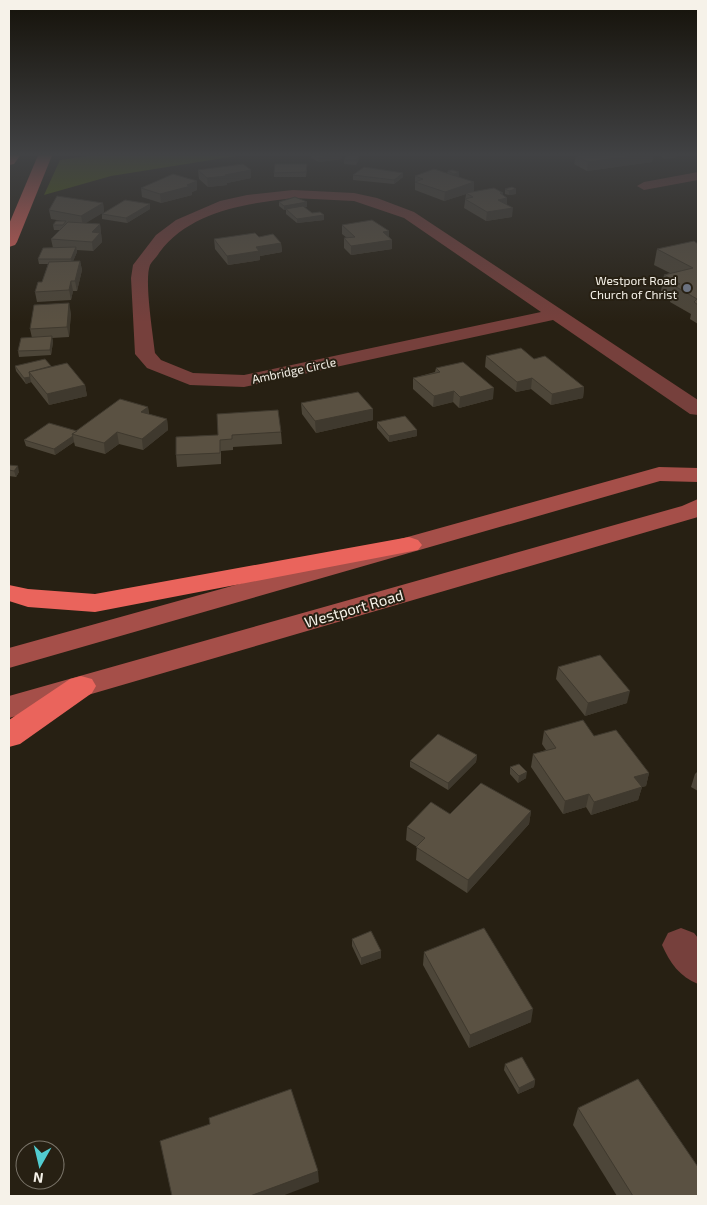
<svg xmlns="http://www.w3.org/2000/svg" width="707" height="1205" font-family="'Exo 2',sans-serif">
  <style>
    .forest { fill: #4e6109 }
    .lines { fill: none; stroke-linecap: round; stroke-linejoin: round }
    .street { fill: #76403c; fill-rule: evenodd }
    .secondary { fill: #a54f49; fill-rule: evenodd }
    .highway { fill: #ea645c; fill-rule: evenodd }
    .wall { fill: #4d4639 }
    .shaded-wall { fill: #3f392e }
    .building { fill: #5a5142; stroke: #3f392e }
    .worship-dot { fill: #6b7280; stroke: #272013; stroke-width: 2 }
    .labels { text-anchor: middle; stroke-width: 4; stroke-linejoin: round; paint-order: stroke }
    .far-poi-label { font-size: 12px; fill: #f6f2e9; stroke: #272013; text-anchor: end }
    .far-street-label { font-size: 12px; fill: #f6f2e9; stroke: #272013 }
    .street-label { font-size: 15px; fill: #f6f2e9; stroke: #272013 }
  </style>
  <rect width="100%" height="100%" fill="#272013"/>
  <polygon class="forest" points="108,153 255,153 111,176 44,195 60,160"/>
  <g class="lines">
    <g class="street">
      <polygon points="698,172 698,180 644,190 637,186 644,182"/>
      <path d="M 293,190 L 354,193 L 377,198 L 414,212 L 698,400 L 698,415 L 690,414 L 553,320 L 244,387 L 190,385 L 147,368 L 135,354 L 131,278 L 133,265 L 156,235 L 176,220 L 220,201 L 247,195 ZM 293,198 L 354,201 L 404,218 L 541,312 L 244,375 L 193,373 L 161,360 L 155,353 C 153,334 144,280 150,265 C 152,261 157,257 159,253 C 190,211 245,204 293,198 Z"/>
      <path d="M 681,928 L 694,933 L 698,938 L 698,984 C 680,977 670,963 662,945 L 668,933 Z"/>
    </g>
    <g class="secondary">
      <polygon points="659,467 698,468 698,482 660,481 9,668 9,648"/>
      <polygon points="698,499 698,517 9,718 9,696 682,506"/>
    </g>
    <g class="highway">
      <polygon points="9,153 22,153 14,164 9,165"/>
      <polygon points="39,153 53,153 17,242 15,245 9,247 9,224"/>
      <polygon points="409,537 418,540 422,545 418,550 95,612 28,607 9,601 9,585 28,589 95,594"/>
      <polygon points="81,676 92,679 96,686 92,693 20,744 9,747 9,720 70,679"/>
    </g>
  </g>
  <g class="wall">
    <polygon points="311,153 342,154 342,159 319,162 311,158"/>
    <polygon points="594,153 678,153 677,157 665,159 654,153 652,162 587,171 574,164 576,156"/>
    <polygon points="359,159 356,165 344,164 344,160"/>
    <polygon points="307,168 306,177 274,177 274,173"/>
    <polygon points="198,170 251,178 227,183 227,185 208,187 199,179"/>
    <polygon points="452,170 459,177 458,177 474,191 503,193 503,195 512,217 486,221 464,208 466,194 444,201 415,190 415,176 447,173 448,171"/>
    <polygon points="353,175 403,177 394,184 353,180"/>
    <polygon points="141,188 197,190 192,192 192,195 161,203 142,197"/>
    <polygon points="505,189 516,194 509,195 505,194"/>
    <polygon points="279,202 307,207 304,207 312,213 324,215 324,220 297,223 286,214 286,210 284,210 279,206"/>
    <polygon points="103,203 104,212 85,223 100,224 102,242 93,251 77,250 77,252 73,261 80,261 82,270 77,291 73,291 71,300 37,302 35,292 42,282 48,264 39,264 38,259 53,248 51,239 61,230 54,230 53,225 62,221 51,219 49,210"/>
    <polygon points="150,209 127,223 102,219 102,214"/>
    <polygon points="342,225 389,237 392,240 392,249 351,255 344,248 344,238 347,238 342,234"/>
    <polygon points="259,237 281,243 282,252 260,256 260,260 228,265 215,249 214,239"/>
    <polygon points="698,244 698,324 690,319 691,314 670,302 671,297 661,291 664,275 670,273 654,265 657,249"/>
    <polygon points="71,313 69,337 52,338 53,342 51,355 19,357 18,351 32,338 30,329"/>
    <polygon points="486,356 534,359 584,387 583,398 551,405 531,389 516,392 485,367"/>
    <polygon points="15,366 51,366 85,385 87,396 49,405 31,382 26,384 16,371"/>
    <polygon points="436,368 493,399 459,408 453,402 433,407 413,389 413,378 435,372"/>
    <polygon points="301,403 373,409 373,420 316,433 302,414"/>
    <polygon points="148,407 149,414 167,419 168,430 143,450 119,444 105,454 75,446 74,442 55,455 26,446 24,440 77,431"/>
    <polygon points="377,422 417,436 389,442 377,428"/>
    <polygon points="281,432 282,444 233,447 233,450 221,451 221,464 177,467 176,455 176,437"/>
    <polygon points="9,465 19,472 16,477 9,476"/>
    <polygon points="558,667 627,703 585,716 556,679"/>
    <polygon points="544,731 594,736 649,773 646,786 642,787 638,800 591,815 586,807 563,814 531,767 533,754 546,750 542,744"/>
    <polygon points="477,755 476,762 448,790 410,767 410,761"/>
    <polygon points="510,767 526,778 518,783 510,774"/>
    <polygon points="698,771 698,791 691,787 695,774"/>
    <polygon points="531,811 529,824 467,893 416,860 417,847 406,840 407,827 450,814"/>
    <polygon points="352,939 381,958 361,965 352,946"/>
    <polygon points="424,952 531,1022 469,1048 423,965"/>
    <polygon points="505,1064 535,1080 534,1087 518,1094 504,1070"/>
    <polygon points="578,1108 698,1196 617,1196 573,1125"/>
  </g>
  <g class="shaded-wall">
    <polygon points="654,153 652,162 587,171 588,162"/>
    <polygon points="666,153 678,153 677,157 665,159"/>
    <polygon points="342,154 342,159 319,162 318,158"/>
    <polygon points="359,155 359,159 356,165 356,160"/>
    <polygon points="251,170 251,178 227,183 227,185 208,187 207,178"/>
    <polygon points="459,172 459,177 454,178 454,174"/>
    <polygon points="403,173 403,177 394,184 394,180"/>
    <polygon points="197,181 197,190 192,192 192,195 161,203 160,194"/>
    <polygon points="474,182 474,191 466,193 466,194 444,201 445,192"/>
    <polygon points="516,189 516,194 509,195 509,191"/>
    <polygon points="500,193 503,193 502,199 507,198 507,207 498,208"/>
    <polygon points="307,202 307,207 287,210 286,209 286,210 284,210 284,206"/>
    <polygon points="103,203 104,212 83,225 81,216"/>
    <polygon points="150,204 150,209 127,223 126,218"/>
    <polygon points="513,208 512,217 486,221 487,212"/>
    <polygon points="324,215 324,220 297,223 297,219"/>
    <polygon points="100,224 102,242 93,251 92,242 92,232"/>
    <polygon points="389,231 389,240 392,240 392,249 351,255 351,246 383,232"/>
    <polygon points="281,243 282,252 260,256 260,260 228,265 227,256 256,247"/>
    <polygon points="76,247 77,252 72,264 71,259"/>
    <polygon points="80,261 82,270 77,291 75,281"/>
    <polygon points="71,281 73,291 71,300 69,290"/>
    <polygon points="69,303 71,313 69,337 67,327"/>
    <polygon points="52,336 53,342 51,355 50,350"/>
    <polygon points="30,377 31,382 26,384 24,378"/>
    <polygon points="532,378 531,389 516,392 517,382"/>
    <polygon points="85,385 87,396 49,405 47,394"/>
    <polygon points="584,387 583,398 551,405 552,394"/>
    <polygon points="494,388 493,399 459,408 460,397"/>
    <polygon points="454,391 453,402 433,407 434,396"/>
    <polygon points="148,407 149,418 141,412"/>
    <polygon points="373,409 373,420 316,433 315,421"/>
    <polygon points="167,419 168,430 143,450 142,439"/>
    <polygon points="417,430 417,436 389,442 389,436"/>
    <polygon points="117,432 119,444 105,454 104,443"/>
    <polygon points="73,436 74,442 55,455 54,449"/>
    <polygon points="18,466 19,472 16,477 14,471"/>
    <polygon points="630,691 627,703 585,716 588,703"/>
    <polygon points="477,755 476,762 448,790 448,783"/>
    <polygon points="527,772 526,778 518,783 519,776"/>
    <polygon points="649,773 646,786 631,790 634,777"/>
    <polygon points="642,787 638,800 591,815 594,802"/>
    <polygon points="589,794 586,807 563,814 565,801"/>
    <polygon points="531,811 529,824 467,893 468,880"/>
    <polygon points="381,951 381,958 361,965 361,958"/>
    <polygon points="533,1009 531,1022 469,1048 470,1035"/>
    <polygon points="535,1080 534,1087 518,1094 519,1088"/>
    <polygon points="318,1171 319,1182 282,1196 250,1196"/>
  </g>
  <g class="building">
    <polygon points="311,153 340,153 342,154 318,158"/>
    <polygon points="594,153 654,153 588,162 576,156"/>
    <polygon points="347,154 359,155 356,160 344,160"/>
    <polygon points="243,164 251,170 225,175 227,176 207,178 198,170"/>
    <polygon points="275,164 307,164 306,172 274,173"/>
    <polygon points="364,167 403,173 394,180 353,175"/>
    <polygon points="434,169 474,182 445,192 415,182 423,179 415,176"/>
    <polygon points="452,170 459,172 454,174 448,171"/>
    <polygon points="173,174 197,181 187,185 191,186 160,194 141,188"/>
    <polygon points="512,187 516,189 509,191 505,189"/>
    <polygon points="494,188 503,193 500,193 507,198 498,200 513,208 487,212 465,199 473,197 466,193"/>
    <polygon points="57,196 103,203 81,216 49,210"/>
    <polygon points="295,197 307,202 284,206 279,202"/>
    <polygon points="125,200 150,204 126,218 102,214"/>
    <polygon points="303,206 312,213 320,212 324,215 297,219 286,209"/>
    <polygon points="372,220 389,231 383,232 392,240 351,246 344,238 355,237 342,225"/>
    <polygon points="56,221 66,221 63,225 53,225"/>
    <polygon points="68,222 100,224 92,232 100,233 92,242 51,239"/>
    <polygon points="255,233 259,237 273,234 281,243 256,247 259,251 227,256 214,239"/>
    <polygon points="694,241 698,244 698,305 694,302 697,299 673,285 680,284 664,275 693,268 657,249"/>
    <polygon points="76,247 71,259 38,259 43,248"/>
    <polygon points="80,261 75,281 71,281 69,290 35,292 38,282 42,282 49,262"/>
    <polygon points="69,303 67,327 30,329 34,305"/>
    <polygon points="52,336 50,350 18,351 21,338"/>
    <polygon points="521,348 534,359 545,356 584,387 552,394 532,378 517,382 486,356"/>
    <polygon points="45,359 51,366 29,372 30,377 24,378 15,366"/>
    <polygon points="463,362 494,388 460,397 454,391 434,396 413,378 440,372 436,368"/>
    <polygon points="67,363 85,385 47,394 29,372"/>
    <polygon points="358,392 373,409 315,421 301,403"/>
    <polygon points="120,399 148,407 141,412 167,419 142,439 117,432 104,443 72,434"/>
    <polygon points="278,410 281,432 232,435 232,439 220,440 220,453 176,455 176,437 218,435 217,414"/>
    <polygon points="405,416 417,430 389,436 377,422"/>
    <polygon points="49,423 77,431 72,434 73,436 54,449 24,440"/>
    <polygon points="9,465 18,466 14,471 9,470"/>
    <polygon points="600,655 630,691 588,703 558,667"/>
    <polygon points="583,720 594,736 616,730 649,773 634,777 642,787 594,802 589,794 565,801 533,754 556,748 544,731"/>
    <polygon points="438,734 477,755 448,783 410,761"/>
    <polygon points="519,764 527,772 519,776 510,767"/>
    <polygon points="481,783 531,811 468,880 416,847 425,838 407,827 431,802 450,814"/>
    <polygon points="484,928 533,1009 470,1035 424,952"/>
    <polygon points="371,931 381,951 361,958 352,939"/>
    <polygon points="522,1057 535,1080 519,1088 505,1064"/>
    <polygon points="638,1079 698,1167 698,1196 633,1196 578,1108"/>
    <polygon points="291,1089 318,1171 250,1196 172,1196 160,1141 210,1124 209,1118"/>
  </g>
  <linearGradient id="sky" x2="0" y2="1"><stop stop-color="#15120a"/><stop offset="0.48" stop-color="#414244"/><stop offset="1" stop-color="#414244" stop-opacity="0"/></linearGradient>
  <rect width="707" height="322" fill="url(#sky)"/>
  <circle class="worship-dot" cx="687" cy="288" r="5"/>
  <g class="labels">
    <g class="far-poi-label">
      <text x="677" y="285">Westport Road<tspan x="677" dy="14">Church of Christ</tspan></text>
    </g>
    <g class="far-street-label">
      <text transform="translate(294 371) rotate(-12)" y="4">Ambridge Circle</text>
    </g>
    <g class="street-label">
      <text transform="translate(354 609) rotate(-16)" y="5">Westport Road</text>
    </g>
  </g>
  <rect width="707" height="1205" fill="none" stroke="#f6f2e9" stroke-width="20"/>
  <g transform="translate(40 1165) rotate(188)"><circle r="24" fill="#272013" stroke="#7a7469"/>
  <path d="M0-4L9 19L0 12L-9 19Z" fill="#51ccd1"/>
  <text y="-8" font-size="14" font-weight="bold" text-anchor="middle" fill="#f6f2e9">N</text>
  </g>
</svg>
